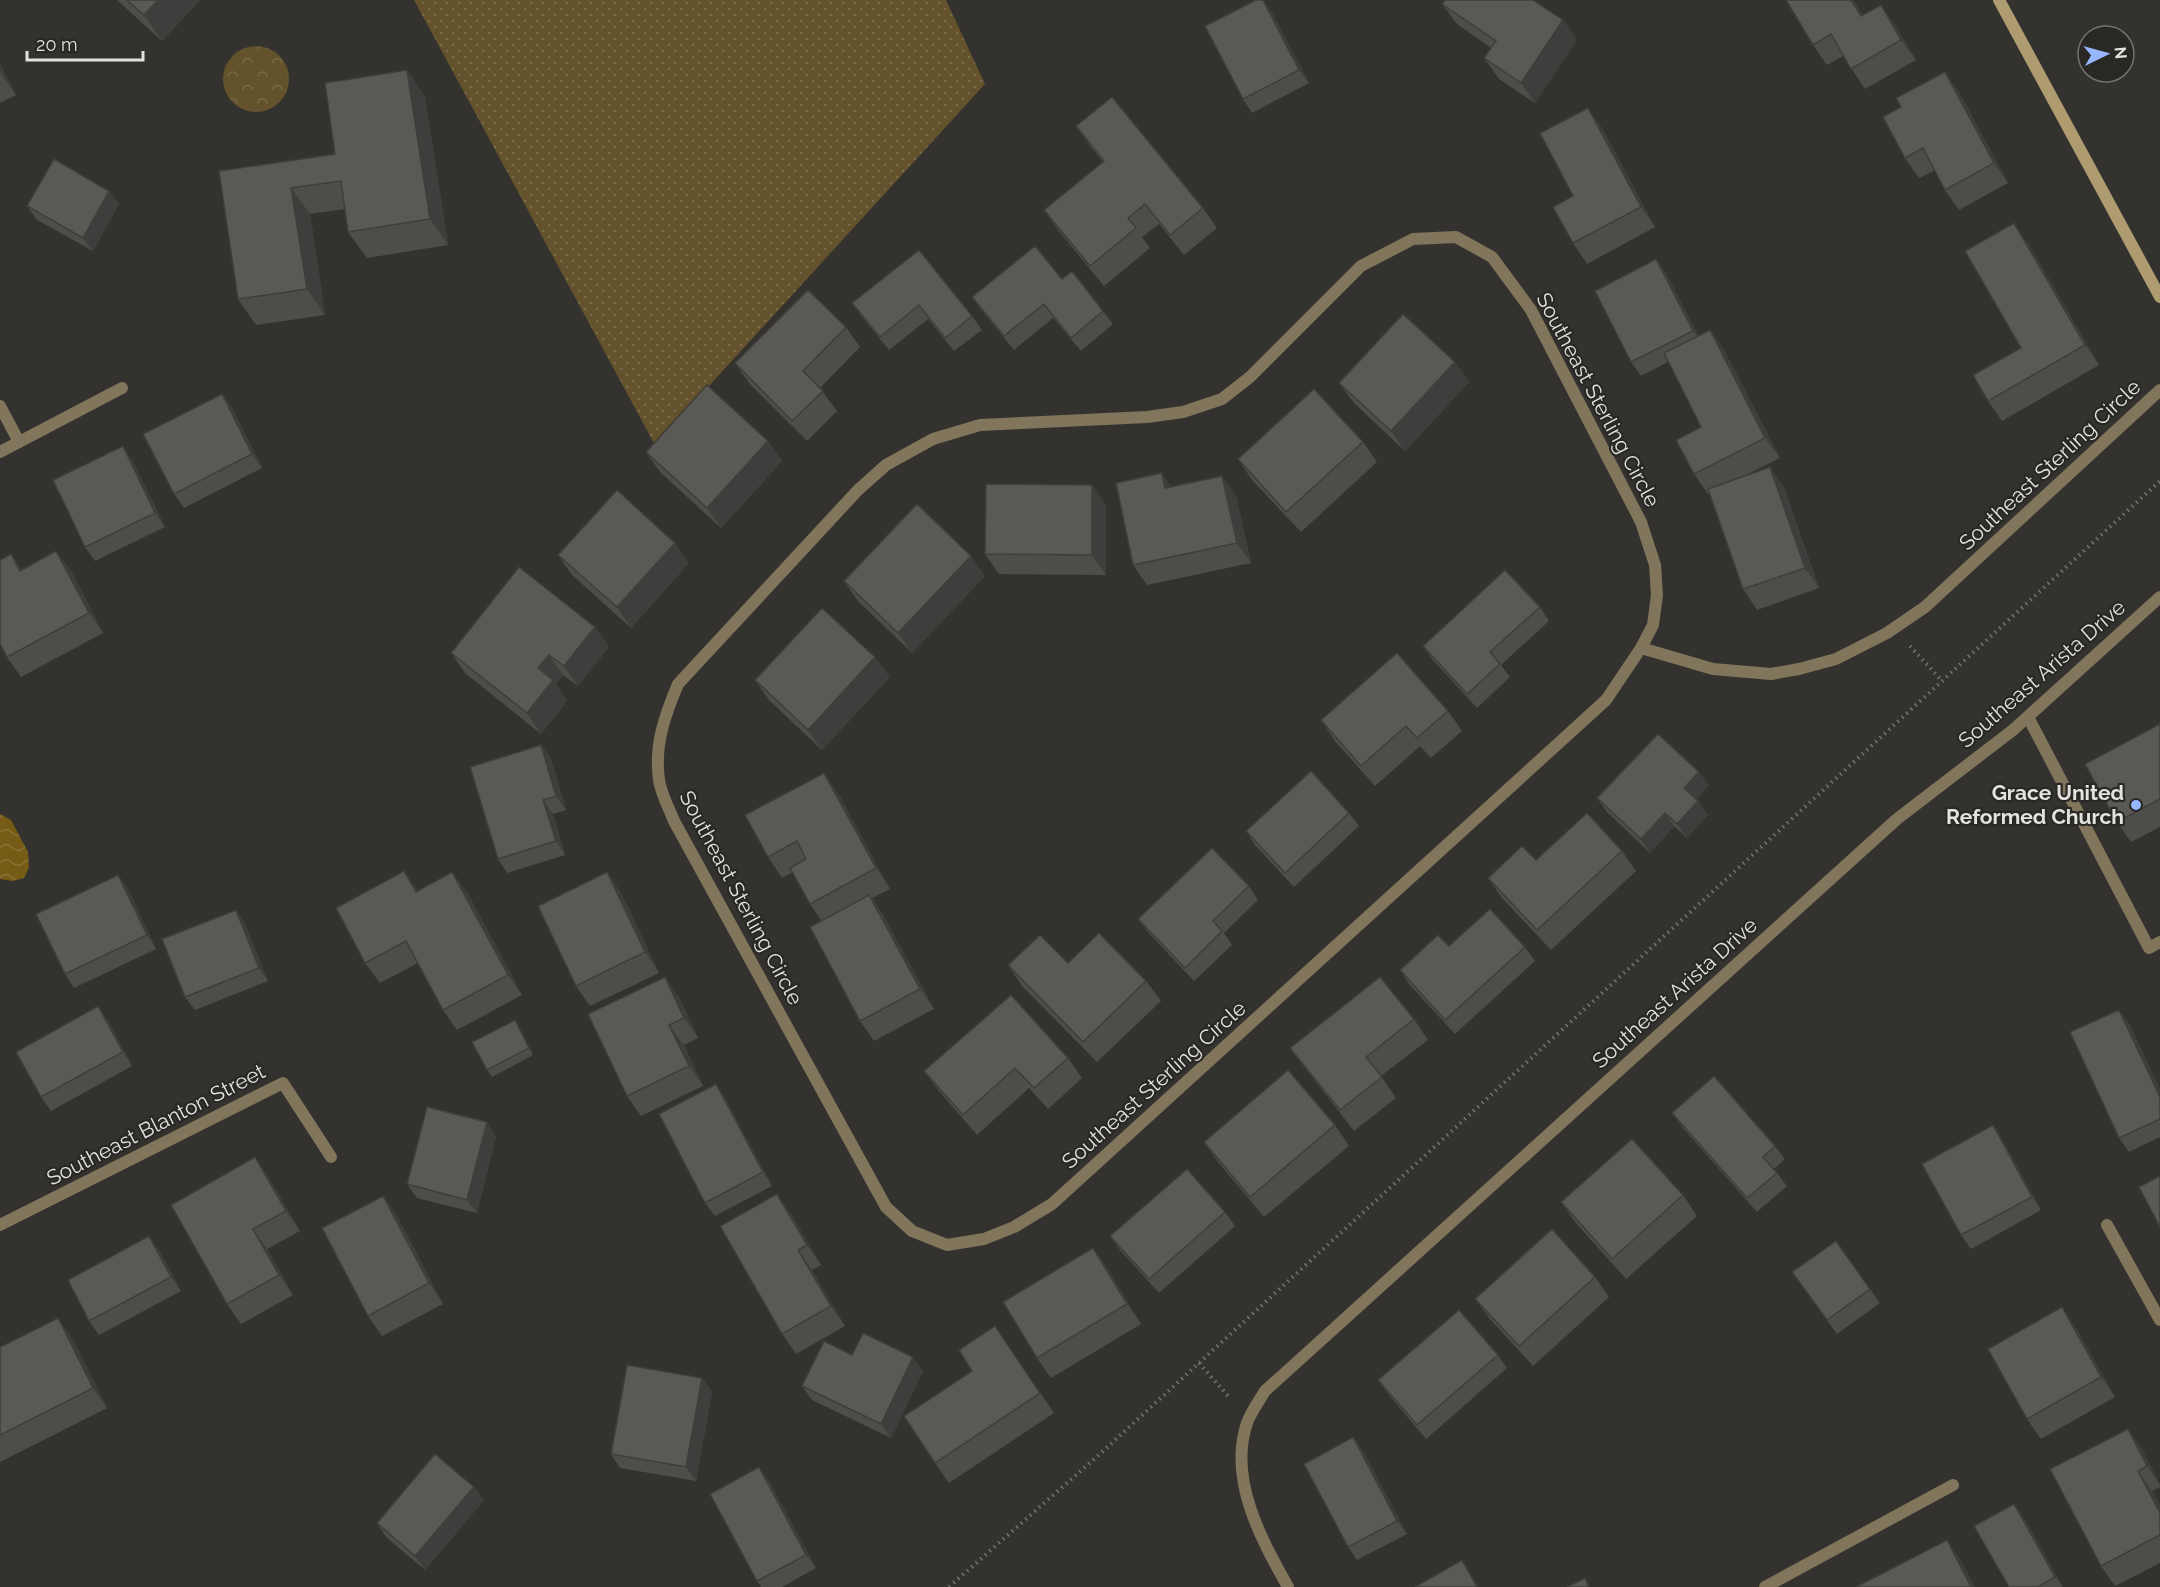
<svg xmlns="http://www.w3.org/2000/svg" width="2160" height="1587" font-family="Raleway,sans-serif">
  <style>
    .grass { fill: url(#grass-dots) }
    .park { fill: url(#park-crowns) }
    .water { fill: url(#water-waves) }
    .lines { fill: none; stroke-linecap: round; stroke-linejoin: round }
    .path { stroke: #747370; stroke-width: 4; stroke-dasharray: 1.5 4.5; stroke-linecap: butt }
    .lane { stroke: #81755b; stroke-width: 12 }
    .street { stroke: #81755b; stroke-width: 12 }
    .secondary { stroke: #ae9b70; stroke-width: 12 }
    .wall { fill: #4d4d4a }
    .shaded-wall { fill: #3f3e3c }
    .building { fill: #5a5956; stroke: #3f3e3c; stroke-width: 1.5 }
    .poi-dot { fill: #97b6fd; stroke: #292825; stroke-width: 2 }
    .labels { text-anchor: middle; stroke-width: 4.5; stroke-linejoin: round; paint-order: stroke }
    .street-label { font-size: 21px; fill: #e3e2e0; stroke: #292825 }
    .poi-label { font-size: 21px; font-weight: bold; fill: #e3e2e0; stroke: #292825; text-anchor: end }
  </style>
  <defs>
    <pattern id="grass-dots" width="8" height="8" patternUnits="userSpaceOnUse" patternTransform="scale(1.5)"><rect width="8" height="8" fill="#63522b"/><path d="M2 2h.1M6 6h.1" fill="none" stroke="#796b49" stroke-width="1.8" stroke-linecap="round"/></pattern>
    <pattern id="park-crowns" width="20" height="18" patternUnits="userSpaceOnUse" patternTransform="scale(1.5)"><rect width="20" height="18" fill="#63522b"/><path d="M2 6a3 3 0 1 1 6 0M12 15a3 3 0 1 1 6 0" fill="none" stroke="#796b49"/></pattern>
    <pattern id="water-waves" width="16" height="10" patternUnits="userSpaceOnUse" patternTransform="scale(1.5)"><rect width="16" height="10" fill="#765b14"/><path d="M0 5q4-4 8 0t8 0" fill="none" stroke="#897236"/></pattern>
  </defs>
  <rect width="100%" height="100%" fill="#33322f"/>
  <polygon class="grass" points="414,0 946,0 985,84 655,445"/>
  <circle class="park" cx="256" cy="79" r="33"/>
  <polygon class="water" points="0,814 11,820 28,852 29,867 24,878 12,881 0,879"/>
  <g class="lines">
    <g class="path">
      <polyline points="1910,646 1942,681"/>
      <polyline points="1199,1363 1230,1398"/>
      <polyline points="949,1587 1102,1452 2160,481"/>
    </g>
    <g class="lane">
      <polyline points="0,452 122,388"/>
      <polyline points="2028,717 2149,948 2160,942"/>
      <polyline points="1765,1587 1953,1485"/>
    </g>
    <g class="street">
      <path d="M 1456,237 L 1492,257 L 1531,310 L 1641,522 L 1655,565 L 1657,595 L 1653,625 L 1641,648 L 1606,700 L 1052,1204 L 1014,1227 L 984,1239 L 947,1245 L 912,1231 L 886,1207 L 674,821 C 669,808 661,794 659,780 C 654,745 665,715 678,684 L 858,490 L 886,465 L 933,439 L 980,425 L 1147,417 L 1183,412 L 1222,399 L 1250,377 L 1361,266 L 1413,239 Z"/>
      <polyline points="0,406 19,442"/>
      <polyline points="1641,648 1713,669 1771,674 1799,669 1836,659 1887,633 1925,607 2160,390"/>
      <polyline points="0,1225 283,1083 331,1157"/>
      <polyline points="2107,1225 2160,1320"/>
      <path d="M 1288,1587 C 1261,1539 1228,1479 1247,1423 C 1251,1412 1259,1401 1265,1391 L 1897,819 L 2013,730 L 2160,597"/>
    </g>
    <polyline class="secondary" points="1999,0 2160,297"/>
  </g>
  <g class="wall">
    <polygon points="117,0 200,0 162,41"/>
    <polygon points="1442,4 1563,20 1577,40 1535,103 1499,79 1484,58 1491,48 1457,24"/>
    <polygon points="1271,11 1309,83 1252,113 1243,99"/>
    <polygon points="1863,15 1895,25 1916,60 1865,89 1843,56 1827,65 1813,45"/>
    <polygon points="0,64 16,95 0,103"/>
    <polygon points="407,70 425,97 448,245 367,258 348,232 345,209 310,214 325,315 256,325 238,299 219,171 335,154"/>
    <polygon points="1959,92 2008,183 1959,210 1945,190 1935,170 1919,178 1905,158"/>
    <polygon points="1076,126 1203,208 1217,228 1184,255 1159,224 1142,237 1150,248 1104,286 1058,230 1044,210 1103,162 1090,146"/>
    <polygon points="1602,128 1655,227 1587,264 1573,243 1573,196"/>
    <polygon points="109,191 119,204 93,251 37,220 27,206"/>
    <polygon points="2028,243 2099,365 2002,421 1988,401 2021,348"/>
    <polygon points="919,250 972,316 982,330 954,351 928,319 889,350 862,317 852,303"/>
    <polygon points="1656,259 1666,273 1698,336 1710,330 1724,350 1780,458 1746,475 1784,487 1819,588 1757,610 1743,589 1709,494 1708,494 1694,474 1701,427 1668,362 1641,376 1631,362"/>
    <polygon points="1062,279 1103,311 1113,324 1081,351 1053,318 1014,350 982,311 972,297"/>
    <polygon points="846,327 860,347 820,388 837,411 807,441 749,383 735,363"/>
    <polygon points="1455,362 1469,382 1405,451 1354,403 1339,383"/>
    <polygon points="222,394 232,408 262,468 184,508 174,494"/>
    <polygon points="768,441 782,461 721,528 660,472 646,452"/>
    <polygon points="1363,442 1377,462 1301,532 1252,480 1238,459"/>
    <polygon points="132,460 165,527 95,561 85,547"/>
    <polygon points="1171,487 1236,496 1251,563 1147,585 1133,565"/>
    <polygon points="1106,505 1106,575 999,574 985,554"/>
    <polygon points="56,551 71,571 103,633 21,677 7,657 11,554 22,570"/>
    <polygon points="558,555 689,563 631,628 572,575"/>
    <polygon points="985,576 912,653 858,601 844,581"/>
    <polygon points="1540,607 1549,621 1501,665 1510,677 1477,708 1432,659 1423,646"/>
    <polygon points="595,627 609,647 578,686 563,675 556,684 567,701 541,734 465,673 451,653"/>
    <polygon points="890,677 822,750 769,700 755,680"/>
    <polygon points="1448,711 1462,731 1431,758 1420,746 1375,786 1335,741 1321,720"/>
    <polygon points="2160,724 2160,827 2131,842 2117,822"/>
    <polygon points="541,745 551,759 566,810 553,814 565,855 507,873 498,859"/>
    <polygon points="1709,785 1696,799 1708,815 1687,838 1674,826 1650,853 1607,812 1597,798"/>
    <polygon points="838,793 890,889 872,898 883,915 934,1009 874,1041 860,1021 821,920 810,904 793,872 782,878 768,857"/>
    <polygon points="1349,813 1359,826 1294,887 1255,845 1246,831"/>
    <polygon points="1622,851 1636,871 1551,950 1502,898 1488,878 1536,860"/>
    <polygon points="607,872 621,893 659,973 590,1006 576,986"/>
    <polygon points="118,875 128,889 156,949 74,988 65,974"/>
    <polygon points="1249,886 1258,900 1224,933 1232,945 1194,981 1148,932 1138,919"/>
    <polygon points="418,891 467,892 522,995 457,1030 443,1010 418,963 380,983 365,963"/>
    <polygon points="236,910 245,924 268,981 195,1010 185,997"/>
    <polygon points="1449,946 1525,947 1535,961 1455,1034 1409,984 1400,970"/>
    <polygon points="1068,963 1146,981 1161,1001 1097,1062 1022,986 1008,965"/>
    <polygon points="679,997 698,1038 684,1045 703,1086 641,1116 627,1096"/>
    <polygon points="107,1019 132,1066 51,1111 41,1097"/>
    <polygon points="1414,1019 1428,1040 1381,1076 1396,1098 1354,1131 1305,1068 1290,1048"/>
    <polygon points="2129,1023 2160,1090 2160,1137 2129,1152 2119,1138"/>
    <polygon points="519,1027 533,1055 492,1077 487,1070"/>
    <polygon points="1068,1058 1082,1078 1048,1109 1029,1088 977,1135 939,1091 924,1071"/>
    <polygon points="725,1098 772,1186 715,1216 705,1203"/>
    <polygon points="1672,1113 1775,1146 1785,1159 1774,1169 1787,1186 1757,1212 1682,1127"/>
    <polygon points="1335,1125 1349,1146 1264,1217 1218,1162 1204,1142"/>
    <polygon points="1993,1125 2002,1139 2041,1210 1971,1249 1961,1235"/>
    <polygon points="496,1136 477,1213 417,1198 407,1184"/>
    <polygon points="255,1157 269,1178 300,1231 267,1249 293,1295 241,1324 227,1304"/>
    <polygon points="1683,1195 1697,1216 1626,1279 1575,1222 1561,1202"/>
    <polygon points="383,1196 397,1216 443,1304 382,1336 368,1316"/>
    <polygon points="1225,1212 1235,1226 1159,1293 1120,1250 1110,1236"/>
    <polygon points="791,1214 821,1265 812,1270 845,1326 796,1354 782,1334"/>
    <polygon points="1836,1241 1880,1303 1837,1334 1792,1272"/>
    <polygon points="1093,1248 1107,1268 1141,1324 1051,1378 1037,1358"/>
    <polygon points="159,1250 181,1291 99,1335 89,1321"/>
    <polygon points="1595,1277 1609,1297 1533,1366 1490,1319 1475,1299"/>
    <polygon points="2076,1328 2115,1397 2041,1439 2027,1419"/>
    <polygon points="72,1338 107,1408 0,1462 0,1347"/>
    <polygon points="1009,1346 1054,1413 949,1483 935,1463"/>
    <polygon points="852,1355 923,1371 891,1438 812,1400 802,1386"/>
    <polygon points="1498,1355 1507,1368 1426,1439 1388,1394 1378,1380"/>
    <polygon points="702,1378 712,1392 696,1481 620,1468 611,1454"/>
    <polygon points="2128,1429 2142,1449 2160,1485 2160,1487 2152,1491 2160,1506 2160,1563 2115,1586 2101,1566"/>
    <polygon points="1353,1437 1363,1451 1407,1534 1357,1560 1348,1547"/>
    <polygon points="769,1481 816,1568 782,1587 761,1587 757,1581"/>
    <polygon points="474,1487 484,1500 425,1570 386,1537 377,1523"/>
    <polygon points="2024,1518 2063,1587 2009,1587"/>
  </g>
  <g class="shaded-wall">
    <polygon points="158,0 200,0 162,41 144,15"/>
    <polygon points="1263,0 1271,11 1309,83 1299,70"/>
    <polygon points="1851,0 1854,0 1875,37 1861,16"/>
    <polygon points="1881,5 1895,25 1916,60 1901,40"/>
    <polygon points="1563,20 1577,40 1535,103 1521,83"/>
    <polygon points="0,64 16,95 2,75 0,71"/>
    <polygon points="407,70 425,97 448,245 430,219"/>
    <polygon points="1945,72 1959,92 2008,183 1994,163"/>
    <polygon points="1588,108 1602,128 1655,227 1641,207"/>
    <polygon points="291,188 310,214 325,315 307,289"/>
    <polygon points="109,191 119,204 93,251 83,238"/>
    <polygon points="2014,223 2028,243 2099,365 2085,345"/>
    <polygon points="1656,259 1666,273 1703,344 1693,331"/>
    <polygon points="1710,330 1724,350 1780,458 1765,438"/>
    <polygon points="1455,362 1469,382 1405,451 1391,431"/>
    <polygon points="222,394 232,408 262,468 252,454"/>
    <polygon points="768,441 782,461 721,528 707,508"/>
    <polygon points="123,446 132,460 165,527 155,513"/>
    <polygon points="1770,467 1784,487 1819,588 1805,568"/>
    <polygon points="1162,473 1176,494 1165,488"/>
    <polygon points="1222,476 1236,496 1251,563 1237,543"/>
    <polygon points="1092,485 1106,505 1106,575 1092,555"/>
    <polygon points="675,543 689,563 631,628 617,607"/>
    <polygon points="56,551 71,571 103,633 89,613"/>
    <polygon points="11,554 25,574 20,571"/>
    <polygon points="971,556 985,576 912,653 898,633"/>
    <polygon points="595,627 609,647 578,686 564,666"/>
    <polygon points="549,655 563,675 556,684 567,701 541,734 527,713 538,668"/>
    <polygon points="875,657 890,677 822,750 808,730"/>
    <polygon points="541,745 551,759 566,810 556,796"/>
    <polygon points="1699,772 1709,785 1693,802 1684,788"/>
    <polygon points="824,773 838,793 890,889 876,868"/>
    <polygon points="543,800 553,814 565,855 556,841"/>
    <polygon points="1698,801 1708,815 1687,838 1677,824"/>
    <polygon points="1665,813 1674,826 1650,853 1641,839"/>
    <polygon points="404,871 418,891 416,892"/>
    <polygon points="452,872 467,892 522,995 508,975"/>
    <polygon points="607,872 621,893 659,973 645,952"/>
    <polygon points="118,875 128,889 156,949 147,935"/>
    <polygon points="869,895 883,915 934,1009 920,989"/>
    <polygon points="236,910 245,924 268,981 259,968"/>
    <polygon points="665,977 679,997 698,1038 684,1018"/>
    <polygon points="98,1006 107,1019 132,1066 123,1052"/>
    <polygon points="2119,1010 2129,1023 2160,1090 2160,1097"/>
    <polygon points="669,1025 684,1045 703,1086 689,1066"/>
    <polygon points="716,1084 725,1098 772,1186 763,1172"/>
    <polygon points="487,1122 496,1136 477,1213 467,1200"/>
    <polygon points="1993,1125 2002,1139 2041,1210 2032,1197"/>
    <polygon points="255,1157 269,1178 300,1231 286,1211"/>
    <polygon points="777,1194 791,1214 821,1265 807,1245"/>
    <polygon points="383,1196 397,1216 443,1304 429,1283"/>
    <polygon points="253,1229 267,1249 293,1295 279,1275"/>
    <polygon points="149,1236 159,1250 181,1291 171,1277"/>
    <polygon points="1093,1248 1107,1268 1141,1324 1127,1304"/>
    <polygon points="798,1250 812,1270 845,1326 831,1306"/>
    <polygon points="2062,1307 2076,1328 2115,1397 2101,1377"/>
    <polygon points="58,1318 72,1338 107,1408 93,1388"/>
    <polygon points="995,1326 1009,1346 1054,1413 1040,1393"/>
    <polygon points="913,1357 923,1371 891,1438 881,1424"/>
    <polygon points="702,1378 712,1392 696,1481 686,1467"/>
    <polygon points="2128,1429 2142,1449 2160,1485 2147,1466"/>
    <polygon points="1353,1437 1363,1451 1407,1534 1397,1521"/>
    <polygon points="759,1467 769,1481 816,1568 806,1555"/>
    <polygon points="2138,1471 2152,1491 2160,1506 2160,1513"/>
    <polygon points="474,1487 484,1500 425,1570 415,1556"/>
    <polygon points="2014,1504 2024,1518 2063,1587 2055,1577"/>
    <polygon points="1947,1540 1961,1560 1975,1587 1971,1587"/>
    <polygon points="1462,1560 1471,1574 1479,1587 1477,1587"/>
  </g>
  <g class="building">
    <polygon points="127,0 158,0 144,15"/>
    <polygon points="1256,0 1263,0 1299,70 1243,99 1205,26"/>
    <polygon points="1445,0 1533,0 1563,20 1521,83 1484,58 1496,41 1442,4"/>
    <polygon points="1786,0 1851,0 1861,16 1881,5 1901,40 1851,69 1831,34 1813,45"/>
    <polygon points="407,70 430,219 348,232 341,181 291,188 307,289 238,299 219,171 335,154 325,83"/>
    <polygon points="1945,72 1994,163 1945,190 1923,148 1905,158 1883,117 1901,107 1896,98"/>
    <polygon points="1112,97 1203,208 1170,235 1145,204 1128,218 1136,228 1090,266 1044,210 1104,161 1076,126"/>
    <polygon points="1588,108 1641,207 1573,243 1553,207 1573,196 1540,133"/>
    <polygon points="54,159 109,191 83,238 27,206"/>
    <polygon points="2014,223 2085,345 1988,401 1973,375 2021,348 1965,251"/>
    <polygon points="1035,246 1062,279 1072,271 1103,311 1071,338 1044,304 1004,336 972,297"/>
    <polygon points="919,250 972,316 945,338 919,305 880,337 852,303"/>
    <polygon points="1656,259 1693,331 1631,362 1595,291"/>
    <polygon points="808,290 846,327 803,371 823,391 792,421 735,363"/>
    <polygon points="1403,314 1455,362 1391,431 1339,383"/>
    <polygon points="1710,330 1765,438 1694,474 1676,440 1701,427 1664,353"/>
    <polygon points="707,385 768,441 707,508 646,452"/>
    <polygon points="1314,389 1363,442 1286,512 1238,459"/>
    <polygon points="222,394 252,454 174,494 143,434"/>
    <polygon points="123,446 155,513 85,547 53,480"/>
    <polygon points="1770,467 1805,568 1743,589 1708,489"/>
    <polygon points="1162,473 1165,488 1222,476 1237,543 1133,565 1116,483"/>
    <polygon points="986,484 1092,485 1092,555 985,554"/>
    <polygon points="617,490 675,543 617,607 558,555"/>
    <polygon points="917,504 971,556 898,633 844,581"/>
    <polygon points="56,551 89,613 7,657 0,644 0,560 11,554 20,571"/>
    <polygon points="519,567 595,627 564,666 549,655 538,668 553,680 527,713 451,653"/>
    <polygon points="1505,570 1540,607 1490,652 1500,664 1467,694 1423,646"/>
    <polygon points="822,608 875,657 808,730 755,680"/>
    <polygon points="1397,653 1448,711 1417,738 1406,726 1361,766 1321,720"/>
    <polygon points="2160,724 2160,799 2117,822 2085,764"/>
    <polygon points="1658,734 1699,772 1684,788 1698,801 1677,824 1665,813 1641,839 1597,798"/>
    <polygon points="541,745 556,796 543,800 556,841 498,859 470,767"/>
    <polygon points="1311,771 1349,813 1285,873 1246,831"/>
    <polygon points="824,773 876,868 810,904 790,868 806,859 797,841 768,857 745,815"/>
    <polygon points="1587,813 1622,851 1537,930 1488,878 1522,846 1536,860"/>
    <polygon points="1212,848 1249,886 1213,921 1222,931 1185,968 1138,919"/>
    <polygon points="404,871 416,892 452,872 508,975 443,1010 406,941 365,963 336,908"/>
    <polygon points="607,872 645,952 576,986 538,906"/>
    <polygon points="118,875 147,935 65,974 36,914"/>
    <polygon points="869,895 920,989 860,1021 810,927"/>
    <polygon points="1490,909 1525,947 1445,1020 1400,970 1438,935 1449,946"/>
    <polygon points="236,910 259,968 185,997 162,939"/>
    <polygon points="1099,933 1146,981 1083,1042 1008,965 1040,935 1068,963"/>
    <polygon points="665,977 684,1018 669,1025 689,1066 627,1096 588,1014"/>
    <polygon points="1380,977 1414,1019 1366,1057 1382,1077 1340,1110 1290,1048"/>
    <polygon points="1011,995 1068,1058 1034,1088 1015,1068 963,1115 924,1071"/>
    <polygon points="98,1006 123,1052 41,1097 16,1052"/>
    <polygon points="2119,1010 2160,1097 2160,1119 2119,1138 2070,1032"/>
    <polygon points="515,1020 529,1048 487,1070 472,1042"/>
    <polygon points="1288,1070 1335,1125 1250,1197 1204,1142"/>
    <polygon points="1714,1076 1775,1146 1763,1157 1777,1173 1747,1198 1672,1113"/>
    <polygon points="716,1084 763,1172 705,1203 659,1114"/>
    <polygon points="427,1107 487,1122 467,1200 407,1184"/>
    <polygon points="1993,1125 2032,1197 1961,1235 1922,1164"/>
    <polygon points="1632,1139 1683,1195 1612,1259 1561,1202"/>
    <polygon points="255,1157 286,1211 253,1229 279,1275 227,1304 171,1205"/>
    <polygon points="1187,1169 1225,1212 1149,1279 1110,1236"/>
    <polygon points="2160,1176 2160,1227 2139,1187"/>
    <polygon points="777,1194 807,1245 798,1250 831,1306 782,1334 720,1226"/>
    <polygon points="383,1196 429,1283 368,1316 322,1228"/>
    <polygon points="1552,1229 1595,1277 1519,1346 1475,1299"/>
    <polygon points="149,1236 171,1277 89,1321 68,1280"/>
    <polygon points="1836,1241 1870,1289 1827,1320 1792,1272"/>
    <polygon points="1093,1248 1127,1304 1037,1358 1003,1302"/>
    <polygon points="2062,1307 2101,1377 2027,1419 1988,1349"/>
    <polygon points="1459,1310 1498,1355 1417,1425 1378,1380"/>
    <polygon points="58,1318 93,1388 0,1435 0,1347"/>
    <polygon points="995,1326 1040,1393 935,1463 904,1416 972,1371 959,1350"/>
    <polygon points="863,1333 913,1357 881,1424 802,1386 824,1341 852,1355"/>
    <polygon points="627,1365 702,1378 686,1467 611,1454"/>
    <polygon points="2128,1429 2147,1466 2138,1471 2160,1513 2160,1535 2101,1566 2050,1469"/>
    <polygon points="1353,1437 1397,1521 1348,1547 1304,1464"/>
    <polygon points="435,1454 474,1487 415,1556 377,1523"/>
    <polygon points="759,1467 806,1555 757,1581 710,1494"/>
    <polygon points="2014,1504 2055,1577 2038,1587 2009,1587 1974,1526"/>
    <polygon points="1947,1540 1971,1587 1856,1587"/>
    <polygon points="1462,1560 1477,1587 1415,1587"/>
    <polygon points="1585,1578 1589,1587 1567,1587"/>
  </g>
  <circle class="poi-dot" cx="2136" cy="805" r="6"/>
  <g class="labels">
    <g class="street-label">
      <text transform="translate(1598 400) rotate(62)" y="7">Southeast Sterling Circle</text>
      <text transform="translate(2050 465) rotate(-43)" y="7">Southeast Sterling Circle</text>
      <text transform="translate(2042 674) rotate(-41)" y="7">Southeast Arista Drive</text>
      <text transform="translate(741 898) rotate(62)" y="7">Southeast Sterling Circle</text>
      <text transform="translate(1675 993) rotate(-42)" y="7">Southeast Arista Drive</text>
      <text transform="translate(1154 1085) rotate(-42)" y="7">Southeast Sterling Circle</text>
      <text transform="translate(156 1125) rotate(-27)" y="7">Southeast Blanton Street</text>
    </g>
    <g class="poi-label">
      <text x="2124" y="800">Grace United<tspan x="2124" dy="24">Reformed Church</tspan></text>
    </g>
  </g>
  <g transform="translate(2106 54) rotate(85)"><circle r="28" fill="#292825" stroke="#737270" stroke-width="1.5"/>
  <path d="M0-4.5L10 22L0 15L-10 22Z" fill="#97b6fd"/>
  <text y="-9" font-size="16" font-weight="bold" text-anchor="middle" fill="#e3e2e0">N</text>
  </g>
  <path d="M27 51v9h116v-9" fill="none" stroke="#e3e2e0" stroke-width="3"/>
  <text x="36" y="51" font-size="18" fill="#e3e2e0" stroke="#292825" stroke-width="4.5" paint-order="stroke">20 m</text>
</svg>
